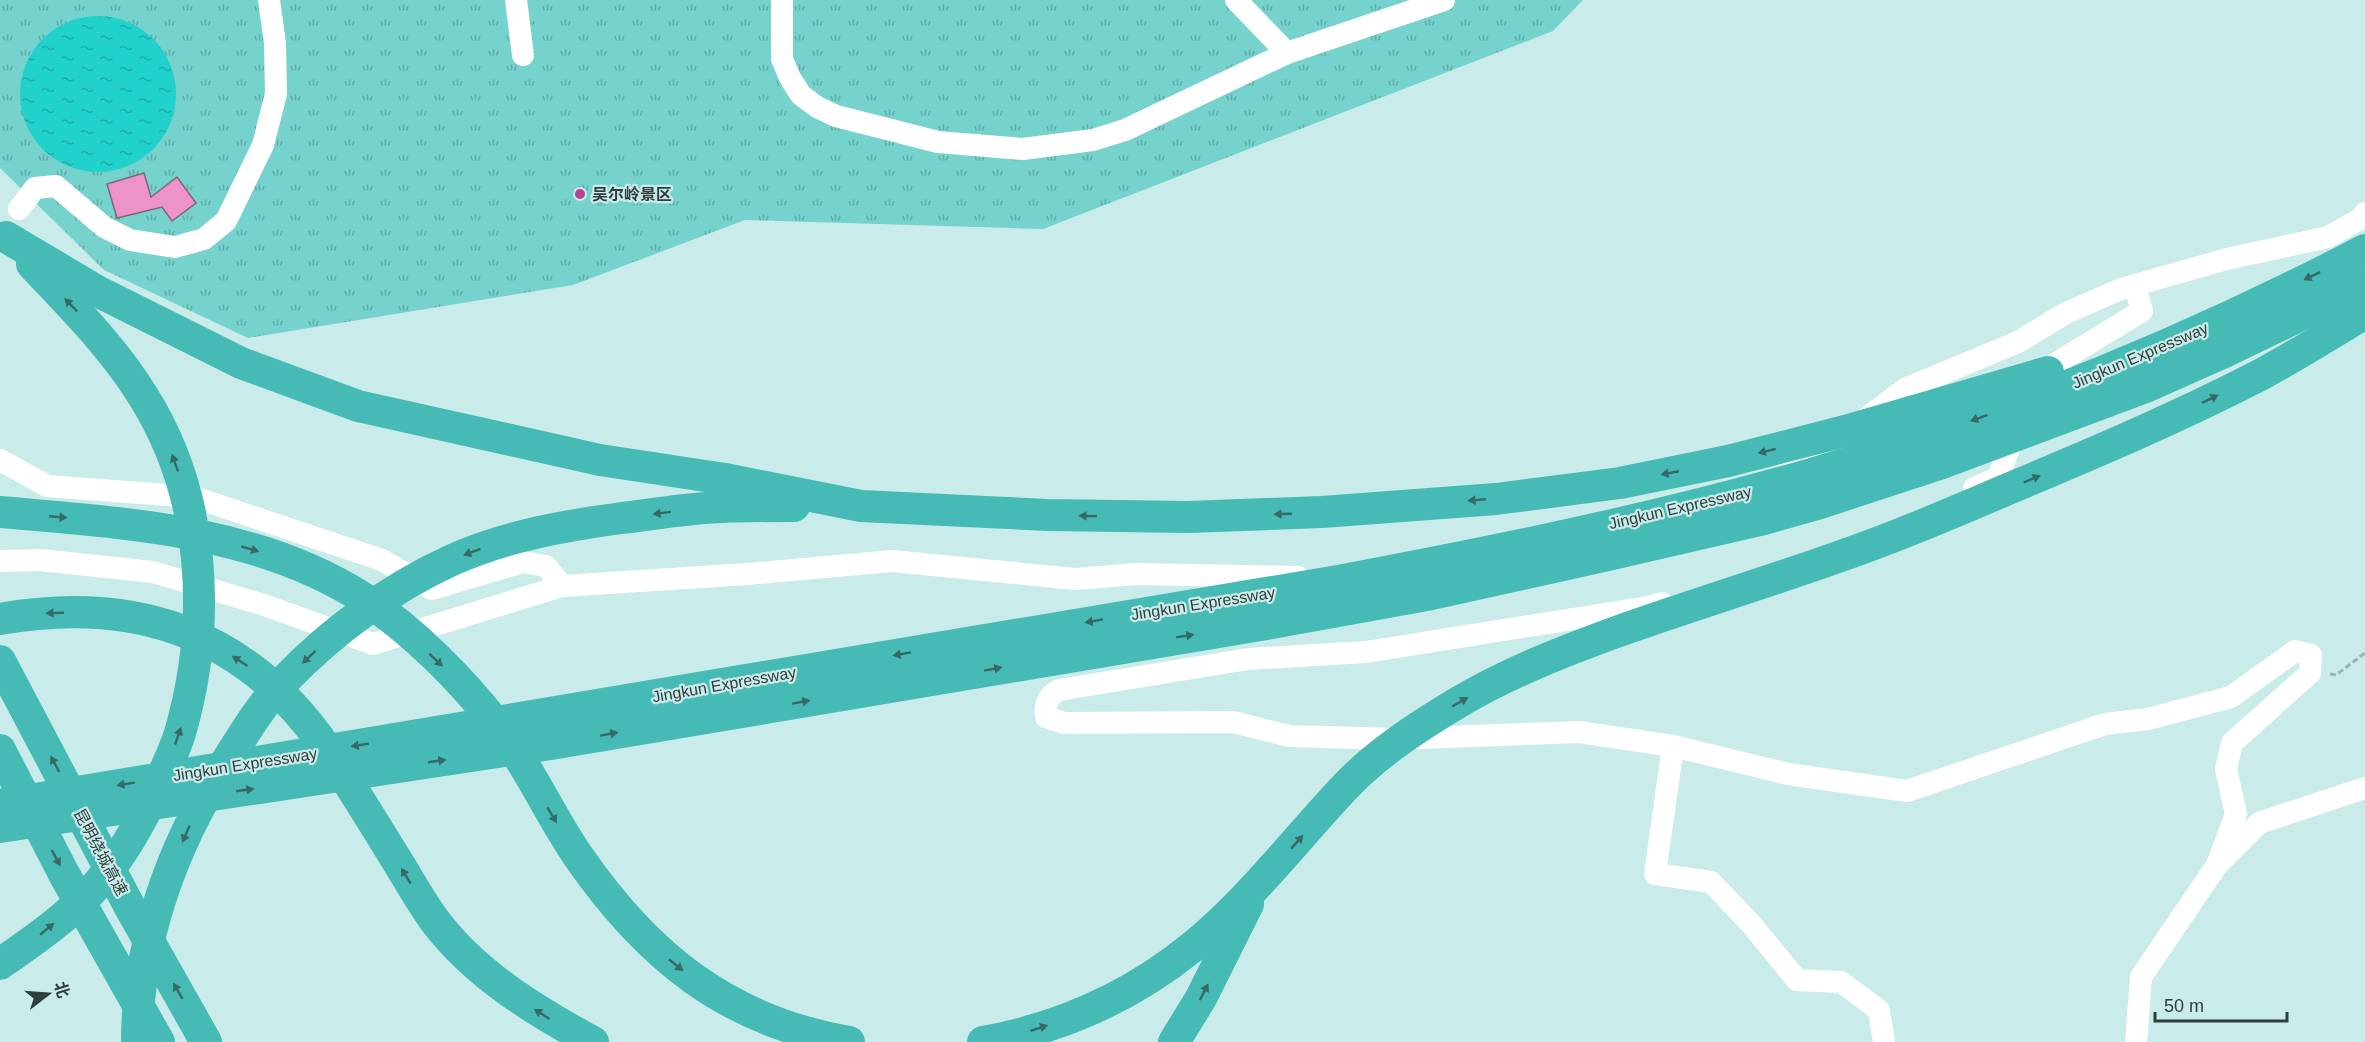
<svg xmlns="http://www.w3.org/2000/svg" width="2365" height="1042" font-family="Arial,'Noto Sans SC',sans-serif">
  <style>
    .park { fill: url(#park-tufts) }
    .water { fill: url(#water-ripples) }
    .building { fill: #ee92ca; stroke: #7e6774; stroke-width: 1.5 }
    .lines { fill: none; stroke-linecap: round; stroke-linejoin: round }
    .path { stroke: #99b5b3; stroke-width: 3; stroke-dasharray: 6 3; stroke-linecap: butt }
    .minor { stroke: #fff; stroke-width: 22 }
    .highway { stroke: #46bbb6; stroke-width: 32 }
    .oneway { fill: #376967 }
    .poi-dot { fill: #bb4092; stroke: #c9ebe9; stroke-width: 2 }
    .labels { text-anchor: middle; stroke-width: 4.5; stroke-linejoin: round; paint-order: stroke }
    .poi-label { font-size: 16px; font-weight: bold; fill: #2f3d3c; stroke: #c9ebe9; text-anchor: start }
    .street-label { font-size: 16px; fill: #2f3d3c; stroke: #c9ebe9 }
  </style>
  <defs>
    <pattern id="park-tufts" width="24" height="20" patternUnits="userSpaceOnUse" patternTransform="scale(1.5)"><rect width="24" height="20" fill="#75d2cd"/><path d="M3 7l-1-3M5 7V3M7 7l1-3M15 17l-1-3M17 17v-4M19 17l1-3" fill="none" stroke="#60aca8"/></pattern>
    <pattern id="water-ripples" width="26" height="14" patternUnits="userSpaceOnUse" patternTransform="scale(1.5)"><rect width="26" height="14" fill="#21d2cc"/><path d="M2 4q2-2 4 0t4 0M15 11q2-2 4 0t4 0" fill="none" stroke="#1daca7"/></pattern>
  </defs>
  <rect width="100%" height="100%" fill="#c9ebe9"/>
  <polygon class="park" points="0,0 1583,0 1553,31 1043,229 745,220 573,285 248,338 104,270 0,168"/>
  <circle class="water" cx="98" cy="94" r="78"/>
  <polygon class="building" points="144,173 151,197 177,177 196,203 172,221 162,207 117,218 107,184"/>
  <g class="lines">
    <polyline class="path" points="2330,674 2336,675 2365,653"/>
    <g class="minor">
      <polyline points="516,0 523,55"/>
      <polyline points="782,0 782,59 790,78 801,95 817,107 836,116 938,142 1023,149 1093,140 1125,130 1287,53 1444,0"/>
      <polyline points="1236,0 1287,53"/>
      <polyline points="19,209 35,188 56,186 104,227 130,240 175,247 204,239 226,221 263,145 276,94 275,43 269,0"/>
      <polyline points="2035,376 2142,311 2135,286"/>
      <polyline points="0,460 47,486 194,497 382,560 432,589 523,562 546,566 562,586"/>
      <polyline points="1789,467 1816,456 1905,389 2018,342 2066,313 2121,289 2227,259 2328,237 2360,219 2365,213"/>
      <polyline points="1974,488 1998,478 2017,427"/>
      <polyline points="0,561 40,560 153,572 264,605 373,644 562,586 748,574 892,561 1075,579 1136,574 1298,577"/>
      <path d="M 1662,603 L 1648,607 L 1366,652 L 1248,659 L 1059,690 C 1048,696 1044,704 1046,717 L 1064,723 L 1233,722 L 1289,736 L 1395,739 L 1579,732 L 1673,746 L 1655,874 L 1711,882 L 1751,924 L 1797,980 L 1841,982 L 1879,1010 L 1884,1042"/>
      <polyline points="1673,746 1788,774 1907,791 2105,724 2148,719 2231,697 2295,651 2311,655 2310,673 2232,743 2226,769 2236,814 2217,865"/>
      <polyline points="2136,1042 2141,977 2217,865 2259,823 2365,788"/>
    </g>
    <g class="highway">
      <polyline points="6,237 97,291 241,363 358,406 600,460 725,479 861,506 1048,515 1188,517 1322,512 1496,499 1620,483 1728,461 1845,431 2048,372"/>
      <path d="M 0,512 C 123,523 255,529 363,598 C 413,630 464,682 500,729 C 530,769 550,815 578,856 C 647,956 727,1021 849,1042"/>
      <path d="M 0,619 C 135,595 247,633 326,748 C 350,784 373,822 396,859 C 409,880 421,902 435,921 C 475,974 535,1011 593,1042"/>
      <polyline points="0,661 132,911 206,1042"/>
      <polyline points="0,750 64,874 159,1042"/>
      <path d="M 0,805 L 1338,581 C 1497,551 1656,519 1811,474 C 2002,418 2189,342 2365,250"/>
      <polyline points="0,827 551,744 1272,623 1432,594 1604,556 1760,520 1820,503 1942,463 2148,386 2220,354 2365,284"/>
      <path d="M 0,964 C 33,941 68,917 95,887 C 118,861 136,831 151,800 C 161,778 173,756 180,733 C 212,622 206,496 143,396 C 113,347 71,306 32,264"/>
      <path d="M 137,1042 C 137,945 171,848 223,767 C 242,737 260,706 284,681 C 331,632 389,589 450,561 C 505,536 563,526 622,518 C 655,514 689,508 722,507 C 746,506 770,506 794,506"/>
      <path d="M 983,1042 C 1061,1028 1129,998 1191,948 C 1249,901 1294,841 1345,787 C 1377,753 1419,726 1459,702 C 1510,672 1564,651 1619,631 C 1692,605 1765,583 1838,557 C 1896,537 1952,513 2008,489 C 2094,453 2179,417 2262,374 C 2297,355 2331,334 2365,313"/>
      <polyline points="1174,1042 1201,998 1248,904"/>
    </g>
  </g>
  <defs><path id="oneway-solid" d="M-6-.8H1V-3.2L6.5 0L1 3.2V.8H-6Z" transform="scale(1.5)"/></defs>
  <g class="oneway">
    <use href="#oneway-solid" transform="translate(2312 276) rotate(154)"/>
    <use href="#oneway-solid" transform="translate(71 305) rotate(-134)"/>
    <use href="#oneway-solid" transform="translate(2210 399) rotate(-26)"/>
    <use href="#oneway-solid" transform="translate(1979 418) rotate(160)"/>
    <use href="#oneway-solid" transform="translate(1767 451) rotate(166)"/>
    <use href="#oneway-solid" transform="translate(175 463) rotate(-110)"/>
    <use href="#oneway-solid" transform="translate(1670 473) rotate(169)"/>
    <use href="#oneway-solid" transform="translate(2032 479) rotate(-23)"/>
    <use href="#oneway-solid" transform="translate(1477 500) rotate(175)"/>
    <use href="#oneway-solid" transform="translate(662 513) rotate(173)"/>
    <use href="#oneway-solid" transform="translate(1283 514) rotate(178)"/>
    <use href="#oneway-solid" transform="translate(1088 516) rotate(-179)"/>
    <use href="#oneway-solid" transform="translate(58 517) rotate(5)"/>
    <use href="#oneway-solid" transform="translate(250 549) rotate(16)"/>
    <use href="#oneway-solid" transform="translate(472 552) rotate(159)"/>
    <use href="#oneway-solid" transform="translate(55 613) rotate(178)"/>
    <use href="#oneway-solid" transform="translate(1094 621) rotate(170)"/>
    <use href="#oneway-solid" transform="translate(1185 636) rotate(-9)"/>
    <use href="#oneway-solid" transform="translate(902 654) rotate(170)"/>
    <use href="#oneway-solid" transform="translate(309 657) rotate(137)"/>
    <use href="#oneway-solid" transform="translate(436 660) rotate(43)"/>
    <use href="#oneway-solid" transform="translate(240 661) rotate(-147)"/>
    <use href="#oneway-solid" transform="translate(993 669) rotate(-10)"/>
    <use href="#oneway-solid" transform="translate(801 702) rotate(-10)"/>
    <use href="#oneway-solid" transform="translate(1460 702) rotate(-30)"/>
    <use href="#oneway-solid" transform="translate(609 734) rotate(-10)"/>
    <use href="#oneway-solid" transform="translate(178 736) rotate(-71)"/>
    <use href="#oneway-solid" transform="translate(360 745) rotate(171)"/>
    <use href="#oneway-solid" transform="translate(437 761) rotate(-8)"/>
    <use href="#oneway-solid" transform="translate(55 764) rotate(-118)"/>
    <use href="#oneway-solid" transform="translate(126 784) rotate(171)"/>
    <use href="#oneway-solid" transform="translate(245 790) rotate(-8)"/>
    <use href="#oneway-solid" transform="translate(552 815) rotate(59)"/>
    <use href="#oneway-solid" transform="translate(186 834) rotate(114)"/>
    <use href="#oneway-solid" transform="translate(1297 842) rotate(-49)"/>
    <use href="#oneway-solid" transform="translate(56 858) rotate(62)"/>
    <use href="#oneway-solid" transform="translate(406 876) rotate(-121)"/>
    <use href="#oneway-solid" transform="translate(47 929) rotate(-40)"/>
    <use href="#oneway-solid" transform="translate(676 965) rotate(39)"/>
    <use href="#oneway-solid" transform="translate(178 991) rotate(-120)"/>
    <use href="#oneway-solid" transform="translate(1204 992) rotate(-63)"/>
    <use href="#oneway-solid" transform="translate(542 1014) rotate(-147)"/>
    <use href="#oneway-solid" transform="translate(1039 1028) rotate(-18)"/>
  </g>
  <circle class="poi-dot" cx="580" cy="194" r="6"/>
  <g class="labels">
    <g class="poi-label">
      <text x="592" y="200">吴尔岭景区</text>
    </g>
    <g class="street-label">
      <text transform="translate(2140 355) rotate(-23)" y="6">Jingkun Expressway</text>
      <text transform="translate(1680 507) rotate(-13)" y="6">Jingkun Expressway</text>
      <text transform="translate(1203 603) rotate(-9)" y="6">Jingkun Expressway</text>
      <text transform="translate(724 684) rotate(-10)" y="6">Jingkun Expressway</text>
      <text transform="translate(245 764) rotate(-9)" y="6">Jingkun Expressway</text>
      <text transform="translate(101 852) rotate(62)" y="6">昆明绕城高速</text>
    </g>
  </g>
  <g transform="translate(48 994) rotate(73)" stroke="#c9ebe9" stroke-width="4.5" paint-order="stroke">
  <path d="M0-4.5L10 22L0 15L-10 22Z" fill="#2f3d3c"/>
  <text y="-9" font-size="16" font-weight="bold" text-anchor="middle" fill="#2f3d3c">北</text>
  </g>
  <path d="M2155 1012v9h132v-9" fill="none" stroke="#2f3d3c" stroke-width="3"/>
  <text x="2164" y="1012" font-size="18" fill="#2f3d3c" stroke="#c9ebe9" stroke-width="4.5" paint-order="stroke">50 m</text>
</svg>
